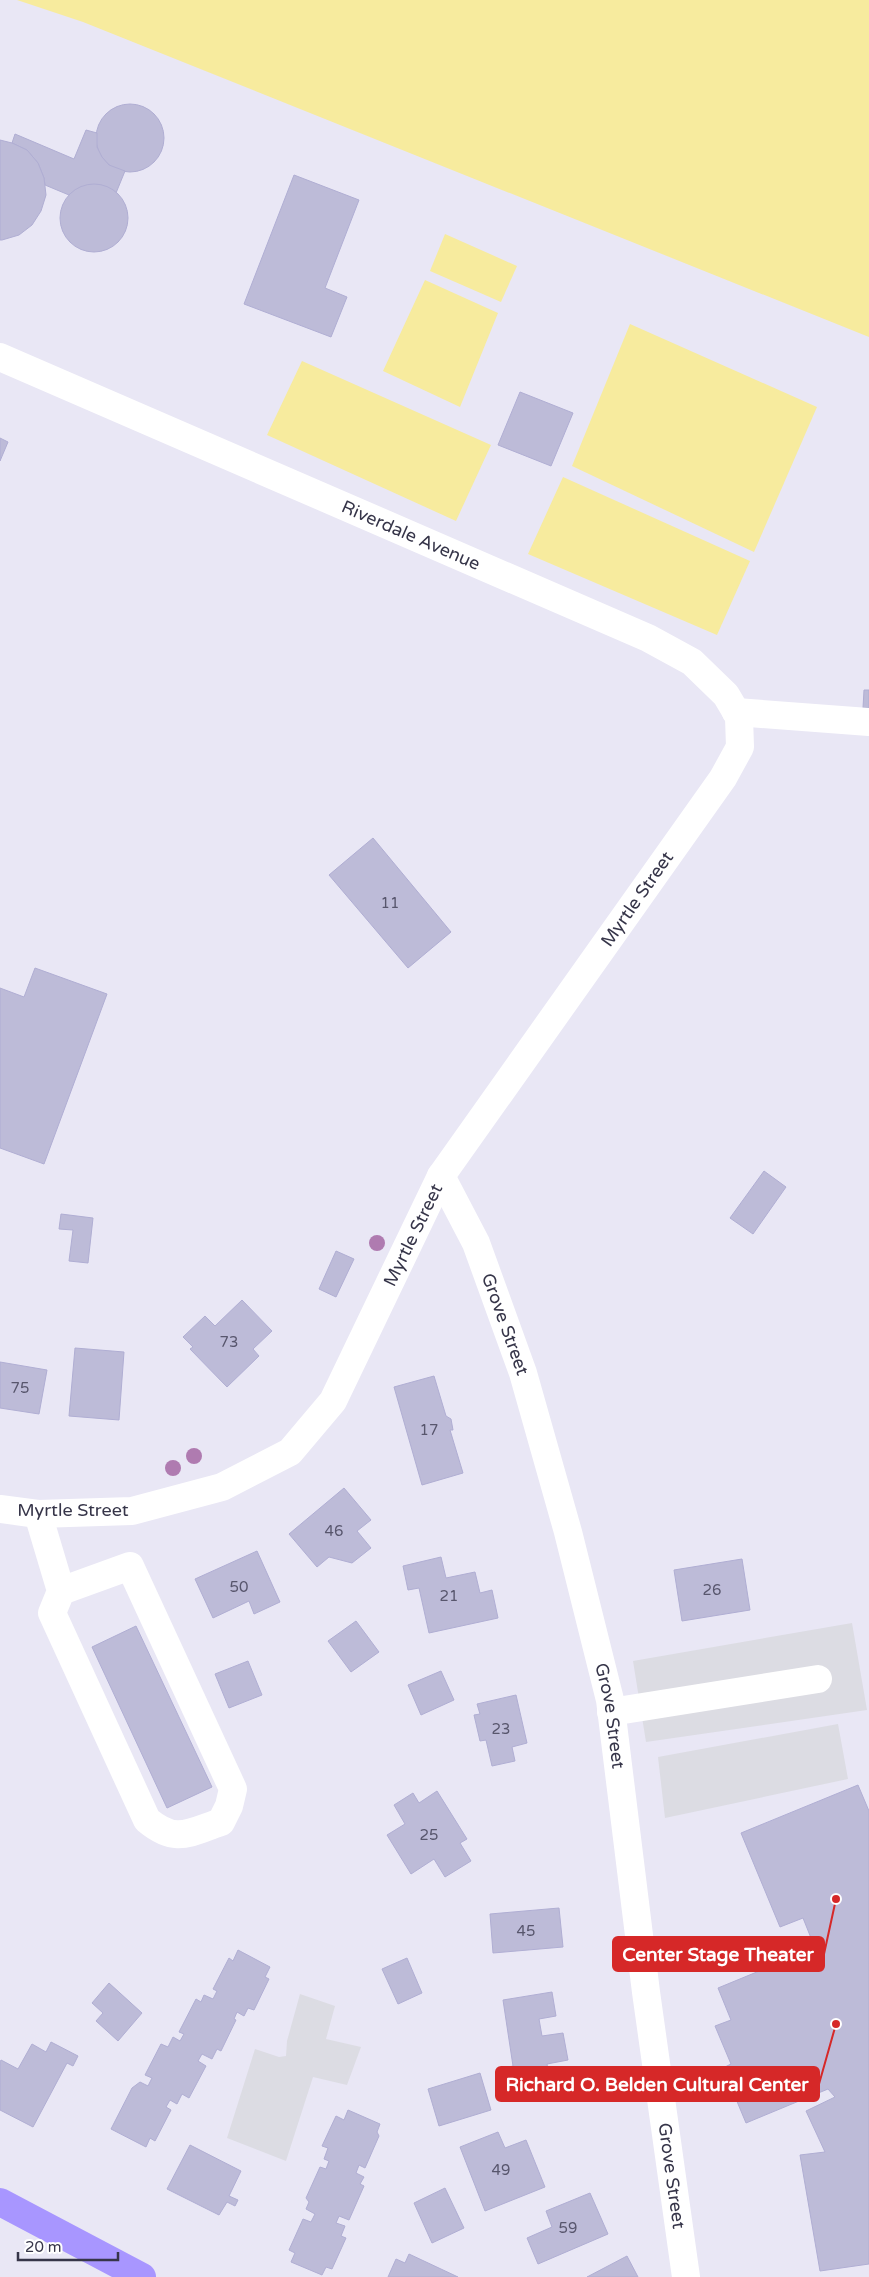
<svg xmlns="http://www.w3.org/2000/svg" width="869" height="2277" font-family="'Varela Round',sans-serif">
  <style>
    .parking { fill: #dcdce3 }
    .water { fill: #f7eb9e }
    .building { fill: #bdbbd8; stroke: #b0aed3 }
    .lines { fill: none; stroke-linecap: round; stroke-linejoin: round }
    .minor { stroke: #fff; stroke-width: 28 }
    .major { stroke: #a896ff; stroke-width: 28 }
    .tree { fill: #af7bb0 }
    .labels { text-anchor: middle; stroke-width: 4.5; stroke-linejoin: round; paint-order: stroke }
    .number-label { font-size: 15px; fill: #58566d }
    .street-label { font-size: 18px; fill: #363549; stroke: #fff }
    .leader { fill: none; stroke: #d62828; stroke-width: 2 }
    .callout-dot { fill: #d62828; stroke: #fff; stroke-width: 2 }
    .callout { fill: #d62828; stroke: #d62828; stroke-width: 2 }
    .callout-label { font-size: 19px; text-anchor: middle; font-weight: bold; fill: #fff }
  </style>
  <rect width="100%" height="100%" fill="#e9e7f5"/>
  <g class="parking">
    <polygon points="852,1623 867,1710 646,1742 633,1661"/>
    <polygon points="838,1724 848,1779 665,1818 658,1757"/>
    <polygon points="300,1994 335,2006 326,2039 361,2047 347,2085 313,2077 286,2161 227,2138 255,2049 279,2057 286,2056 287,2041"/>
  </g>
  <g class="water">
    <polygon points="17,0 869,0 869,337 83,22"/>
    <polygon points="445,234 517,266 501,302 430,271"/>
    <polygon points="425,280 498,313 460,407 383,371"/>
    <polygon points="630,324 817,407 754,552 572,466"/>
    <polygon points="302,361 491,445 456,521 267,435"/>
    <polygon points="563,477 750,561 717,635 528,554"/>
  </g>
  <g class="building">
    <circle cx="130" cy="138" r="34"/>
    <polygon points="86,130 97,133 97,147 102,157 109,165 125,171 116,193 101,185 89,185 79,188 69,195 45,185 44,178 38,163 27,150 12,143 15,134 74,159"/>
    <polygon points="0,140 12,143 27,150 38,163 44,178 46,195 41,211 32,225 19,235 2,240 0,240"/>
    <polygon points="294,175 359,200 325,288 347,297 331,337 244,304"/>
    <circle cx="94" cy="218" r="34"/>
    <polygon points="520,392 573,413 551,466 498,445"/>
    <polygon points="0,438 8,442 0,461"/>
    <polygon points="864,690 869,690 869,708 863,708"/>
    <polygon points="373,838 451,932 408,968 329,875"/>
    <polygon points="35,968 107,994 44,1164 0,1148 0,988 24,997"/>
    <polygon points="764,1171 786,1187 753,1234 730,1218"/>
    <polygon points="61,1214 93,1218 88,1263 69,1261 73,1230 59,1229"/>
    <polygon points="336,1251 354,1259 336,1297 319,1289"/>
    <polygon points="242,1300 272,1331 253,1349 259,1356 227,1387 190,1349 193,1347 183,1337 205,1316 215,1326"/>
    <polygon points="75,1348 124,1352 119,1420 69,1416"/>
    <polygon points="0,1362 47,1370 39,1414 0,1408"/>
    <polygon points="434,1376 446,1416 451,1419 453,1430 450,1430 463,1473 422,1485 394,1387"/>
    <polygon points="344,1488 371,1520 357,1531 371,1548 352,1563 329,1557 317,1567 289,1534"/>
    <polygon points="257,1551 280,1602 254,1614 249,1601 213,1618 195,1579"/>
    <polygon points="441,1557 446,1578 475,1572 480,1593 492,1590 498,1618 429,1633 419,1588 408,1590 403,1566"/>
    <polygon points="742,1559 750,1610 682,1621 674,1570"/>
    <polygon points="356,1621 379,1652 351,1672 328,1641"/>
    <polygon points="136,1626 212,1787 167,1808 92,1647"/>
    <polygon points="248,1661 262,1695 229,1708 215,1674"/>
    <polygon points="441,1671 454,1700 421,1715 408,1685"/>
    <polygon points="516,1695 527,1743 512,1747 515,1761 492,1766 486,1740 480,1741 474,1715 480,1714 477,1704"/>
    <polygon points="858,1785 869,1811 869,2264 820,2271 800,2155 825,2152 806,2111 835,2097 828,2089 746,2123 723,2068 731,2064 715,2026 731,2020 718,1988 815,1948 803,1918 780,1927 741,1833"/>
    <polygon points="437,1791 467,1839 460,1843 471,1861 445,1877 434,1859 411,1874 387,1835 405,1824 394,1805 413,1793 419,1803"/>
    <polygon points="559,1908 563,1947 493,1953 490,1914"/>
    <polygon points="238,1950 270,1967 265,1977 269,1979 254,2010 248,2008 244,2016 237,2012 234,2019 236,2020 221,2051 217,2049 212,2059 202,2054 198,2061 206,2066 189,2098 182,2094 177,2104 170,2100 166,2107 171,2110 155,2141 150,2138 146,2147 111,2129 132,2088 140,2082 148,2086 152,2078 145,2075 161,2044 168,2047 173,2037 180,2041 184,2034 179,2032 196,1999 201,2002 204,1995 213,1999 217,1991 213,1989 229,1958 233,1961"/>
    <polygon points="407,1958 422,1993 398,2004 382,1969"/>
    <polygon points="109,1983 142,2013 118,2041 96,2021 103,2013 92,2003"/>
    <polygon points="552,1992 556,2016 539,2019 542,2036 563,2033 568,2060 547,2064 550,2082 518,2087 512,2085 509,2067 513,2066 503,2000"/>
    <polygon points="51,2042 78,2056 73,2066 67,2063 33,2127 0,2110 0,2062 1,2060 18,2069 32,2044 46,2052"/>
    <polygon points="480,2073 491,2110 439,2126 428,2089"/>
    <polygon points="348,2110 380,2124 377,2132 379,2136 365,2168 359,2165 356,2173 364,2177 360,2184 364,2186 349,2220 339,2216 336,2223 345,2226 341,2236 346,2238 332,2269 326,2267 322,2275 291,2262 295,2253 289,2250 303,2219 311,2222 315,2214 306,2209 309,2202 306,2198 320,2167 326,2169 329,2161 324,2159 328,2148 322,2146 336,2116 344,2120"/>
    <polygon points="498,2132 505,2148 526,2140 545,2187 485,2211 460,2147"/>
    <polygon points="190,2145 241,2171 229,2196 238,2200 235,2206 227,2202 219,2215 167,2189"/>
    <polygon points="445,2188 464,2228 432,2243 414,2203"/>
    <polygon points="590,2193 608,2234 538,2264 527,2238 552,2227 546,2211"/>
    <polygon points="409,2254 458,2277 388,2277 396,2259 405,2263"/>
    <polygon points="627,2256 638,2277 587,2277"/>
  </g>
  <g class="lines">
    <g class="minor">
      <path id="s1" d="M 0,357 L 648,638 L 692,662 L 726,695 L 739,717 L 740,747 L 723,778 L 441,1176 L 333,1401 L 290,1452 L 222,1487 L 132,1511 L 38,1514 L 0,1509"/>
      <polyline points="736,712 869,722"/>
      <path id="s2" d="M 441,1176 L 476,1243 L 523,1373 L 568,1532 L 610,1700 L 646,1992 L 686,2277"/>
      <path d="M 38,1514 L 61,1591 L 130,1566 L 233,1789 L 229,1806 L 221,1822 C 188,1833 176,1844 147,1820 L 52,1613 L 61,1591"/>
      <polyline points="611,1712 818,1679"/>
    </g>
    <polyline class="major" points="0,2202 142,2277"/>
  </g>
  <g class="tree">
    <circle cx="377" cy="1243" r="8"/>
    <circle cx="194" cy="1456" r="8"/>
    <circle cx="173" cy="1468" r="8"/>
  </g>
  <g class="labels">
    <g class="number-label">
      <text x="390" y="908">11</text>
      <text x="229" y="1347">73</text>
      <text x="20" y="1393">75</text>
      <text x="429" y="1435">17</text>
      <text x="334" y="1536">46</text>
      <text x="239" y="1592">50</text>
      <text x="712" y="1595">26</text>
      <text x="449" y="1601">21</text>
      <text x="501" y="1734">23</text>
      <text x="429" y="1840">25</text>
      <text x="526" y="1936">45</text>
      <text x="501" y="2175">49</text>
      <text x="568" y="2233">59</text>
    </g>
    <g class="street-label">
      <text dy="6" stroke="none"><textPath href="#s1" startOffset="448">Riverdale Avenue</textPath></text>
      <text transform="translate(637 899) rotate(-55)" y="6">Myrtle Street</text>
      <text transform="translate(413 1235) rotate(-64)" y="6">Myrtle Street</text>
      <text dy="6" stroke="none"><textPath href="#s2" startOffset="162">Grove Street</textPath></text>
      <text x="73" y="1516">Myrtle Street</text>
      <text dy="6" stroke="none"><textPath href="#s2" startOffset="568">Grove Street</textPath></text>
      <text dy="6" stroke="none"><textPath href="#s2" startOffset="1032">Grove Street</textPath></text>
    </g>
  </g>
  <path class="leader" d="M836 1899L824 1954M836 2024L819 2084"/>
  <g class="callout-dot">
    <circle cx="836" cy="1899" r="5"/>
    <circle cx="836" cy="2024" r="5"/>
  </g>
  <g class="callout">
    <rect x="613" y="1937" width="211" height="34" rx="5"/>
    <rect x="496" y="2067" width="323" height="34" rx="5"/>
  </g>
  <g class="callout-label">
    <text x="718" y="1961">Center Stage Theater</text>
    <text x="657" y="2091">Richard O. Belden Cultural Center</text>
  </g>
  <path d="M18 2252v8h100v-8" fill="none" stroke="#363549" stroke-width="2.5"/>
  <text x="25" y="2252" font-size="15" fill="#363549" stroke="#ffffff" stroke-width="4" paint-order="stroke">20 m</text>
</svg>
